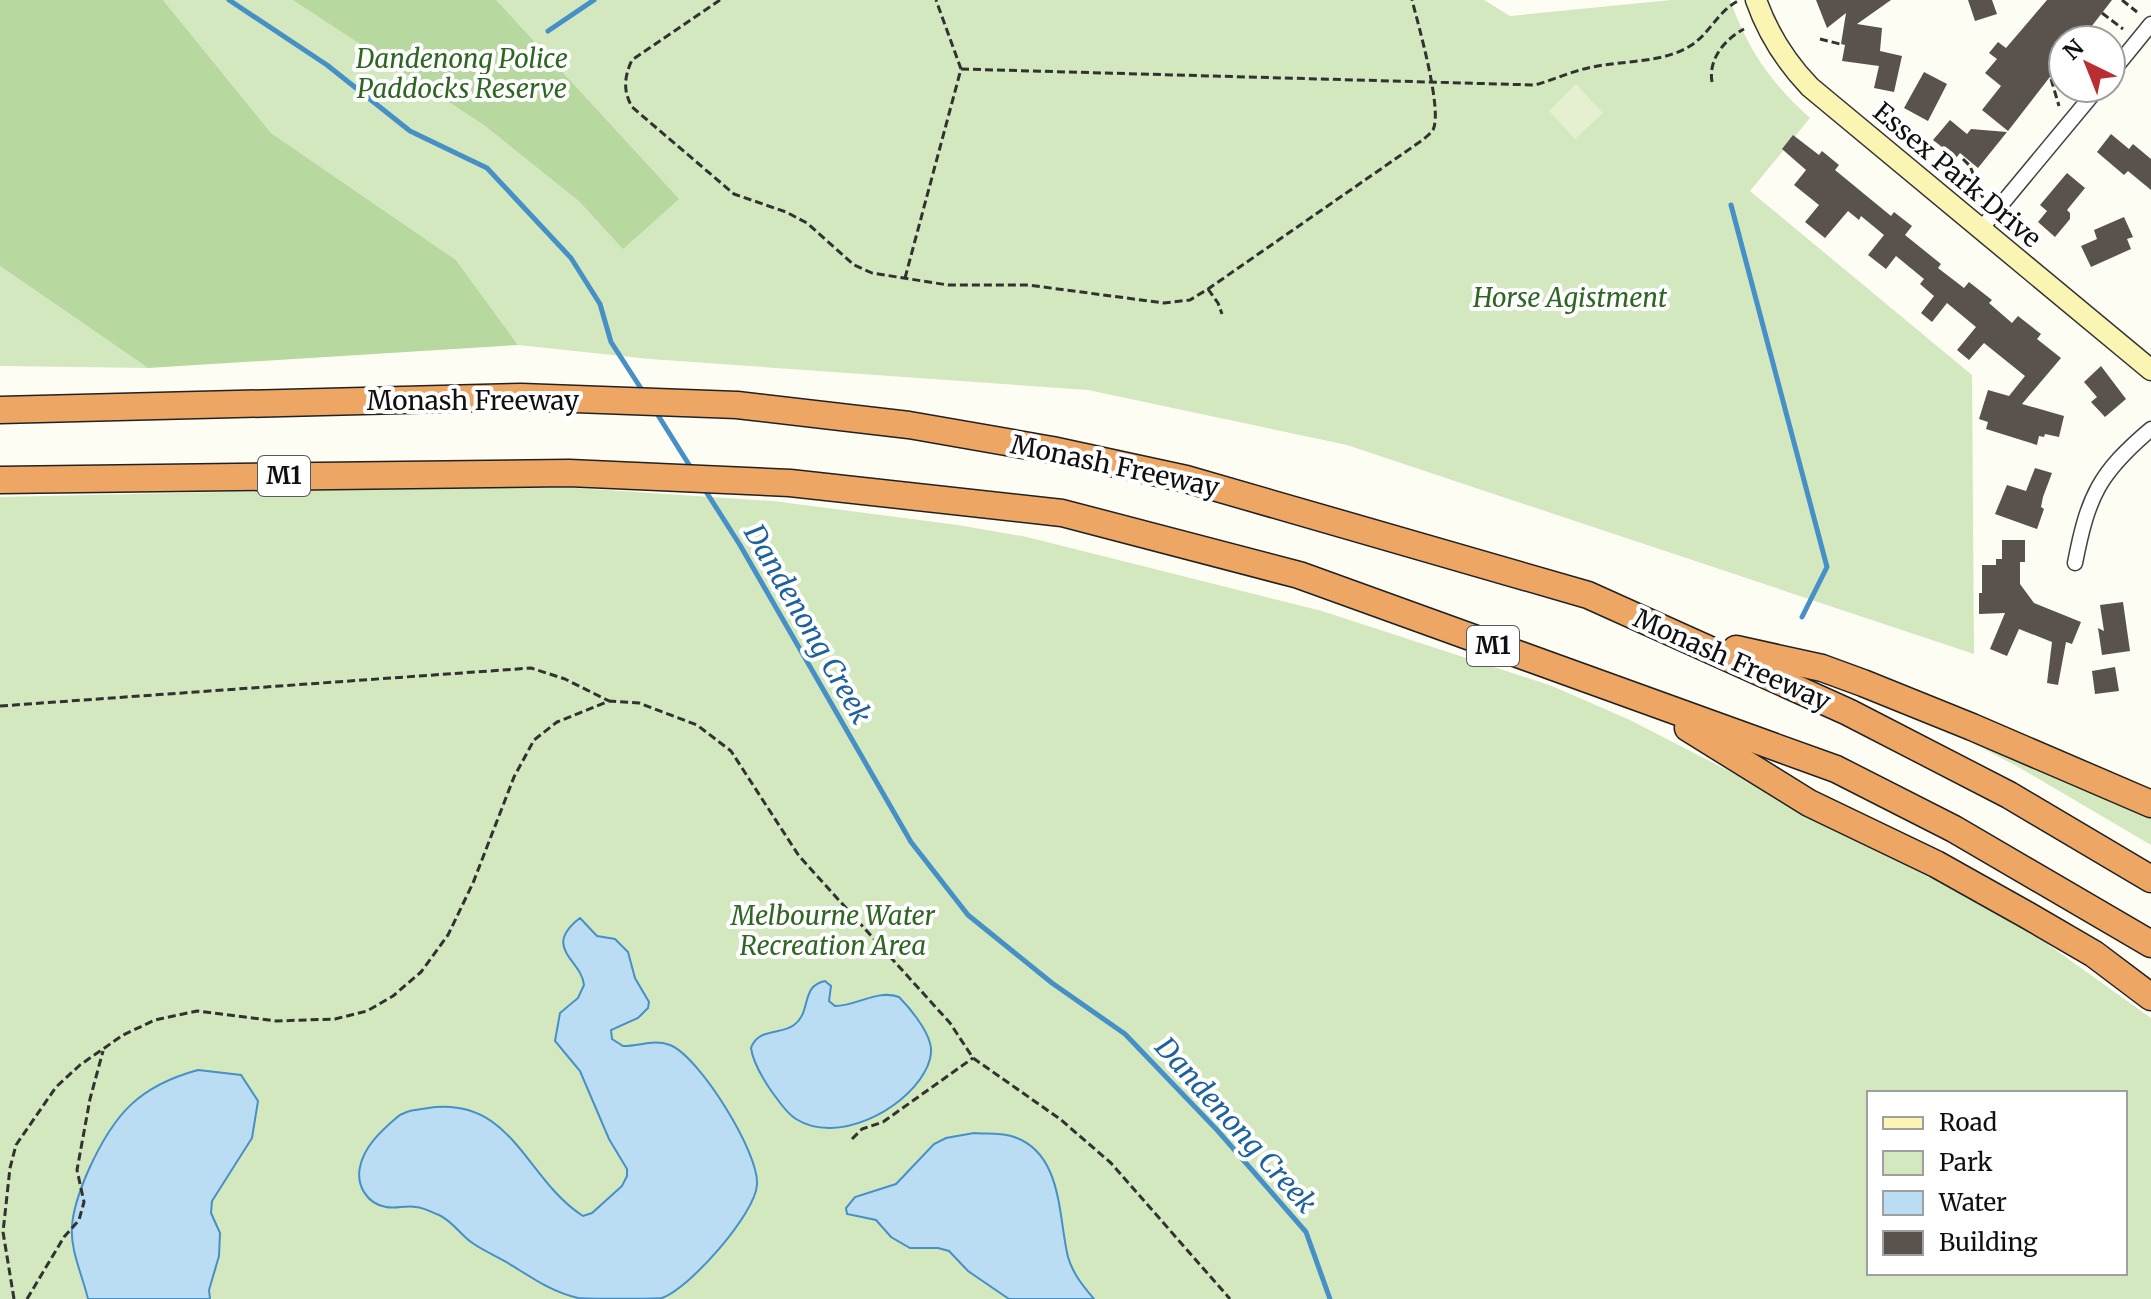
<svg xmlns="http://www.w3.org/2000/svg" width="2151" height="1299" font-family="Merriweather,serif">
  <style>
    .green { fill: #d3e8be; fill-rule: evenodd }
    .forest { fill: #b7d89e }
    .pitch { fill: #e4f0d0 }
    .water { fill: #bbddf3; stroke: #4690c7; stroke-width: 2 }
    .lines { fill: none; stroke-linecap: round; stroke-linejoin: round }
    .stream { stroke: #4690c7; stroke-width: 5 }
    .building { fill: #59524d }
    .street-casing { stroke: #434343; stroke-width: 17 }
    .secondary-casing { stroke: #323232; stroke-width: 23 }
    .highway-casing { stroke: #212121; stroke-width: 29 }
    .path { stroke: #323232; stroke-width: 3; stroke-dasharray: 8 4; stroke-linecap: butt }
    .street { stroke: #fff; stroke-width: 14 }
    .secondary { stroke: #fbf5b3; stroke-width: 20 }
    .highway { stroke: #eda664; stroke-width: 26 }
    .labels { text-anchor: middle; stroke-width: 8; stroke-linejoin: round; paint-order: stroke }
    .shield { fill: #fff; stroke: #585858; stroke-width: 2 }
    .shield-label { font-size: 24px; font-weight: bold; fill: #101010 }
    .park-label { font-size: 26px; font-style: italic; fill: #2f6623; stroke: #fff }
    .street-label { font-size: 26px; fill: #101010; stroke: #fff }
    .water-label { font-size: 28px; font-style: italic; fill: #1e629d; stroke: #fff }
  </style>
  <rect width="100%" height="100%" fill="#fefdf4"/>
  <g class="green">
    <path d="M 163,0 L 1484,0 L 1510,16 L 1671,0 L 1730,0 C 1749,51 1770,82 1810,118 L 1750,191 L 1972,375 L 1974,654 L 1347,445 L 1088,390 L 650,359 L 518,345 L 456,260 L 271,133 Z"/>
    <polygon points="0,266 148,368 0,366"/>
    <path d="M 448,487 L 576,488 L 773,501 L 958,525 L 1027,537 L 1322,611 L 1552,686 L 1630,720 L 1940,880 L 2046,943 L 2151,1018 L 2151,1299 L 0,1299 L 0,497 ZM 1869,1093 L 2125,1093 L 2125,1273 L 1869,1273 Z"/>
    <polygon points="1954,733 2151,812 2151,845 2020,768"/>
  </g>
  <g class="forest">
    <polygon points="0,0 163,0 271,133 456,260 518,345 148,368 0,266"/>
    <polygon points="293,0 496,0 679,199 623,249 579,201 484,125"/>
  </g>
  <polygon class="pitch" points="1576,84 1603,113 1575,139 1549,111"/>
  <g class="water">
    <path d="M 580,918 L 597,936 L 615,939 L 628,952 L 635,978 L 649,1002 L 648,1008 L 638,1018 L 611,1030 L 612,1039 L 623,1046 C 641,1046 653,1039 670,1045 C 699,1056 760,1154 757,1185 C 755,1214 690,1288 662,1298 C 653,1299 588,1299 578,1298 C 551,1292 531,1277 508,1263 C 496,1256 482,1250 471,1242 C 460,1234 452,1221 439,1215 C 431,1212 425,1208 416,1207 C 406,1205 396,1209 386,1207 C 367,1204 356,1185 360,1167 C 364,1147 380,1132 395,1119 C 404,1110 416,1110 428,1108 C 513,1096 525,1179 583,1216 L 592,1213 L 622,1186 L 627,1176 L 627,1169 L 609,1139 L 580,1071 L 555,1041 L 560,1013 L 578,998 L 584,985 C 582,960 541,948 580,918 Z"/>
    <path d="M 825,981 L 831,986 L 829,1001 L 835,1006 C 857,1006 877,989 899,997 C 910,1008 926,1028 930,1043 C 933,1053 929,1065 924,1073 C 903,1110 837,1145 796,1119 C 786,1113 779,1101 772,1092 C 763,1079 753,1063 751,1048 C 758,1028 780,1035 794,1025 C 812,1012 800,986 825,981 Z"/>
    <path d="M 198,1070 L 241,1075 L 258,1101 L 252,1138 L 212,1201 L 211,1213 L 220,1233 L 219,1256 L 209,1290 L 210,1299 L 88,1299 C 83,1277 70,1250 72,1227 C 73,1208 81,1187 89,1169 C 114,1114 139,1086 198,1070 Z"/>
    <path d="M 974,1133 C 986,1134 1000,1133 1011,1136 C 1063,1151 1058,1216 1068,1257 C 1073,1274 1083,1286 1094,1299 L 1009,1299 L 968,1271 L 949,1251 L 938,1248 L 910,1248 L 891,1237 L 876,1220 L 847,1214 L 846,1208 L 855,1197 L 896,1184 L 934,1144 L 946,1138 Z"/>
  </g>
  <g class="lines">
    <g class="stream">
      <polyline points="229,0 327,65 410,131 487,168 571,258 600,304 611,342 644,393"/>
      <polyline points="548,31 594,0"/>
      <polyline points="1731,205 1827,567 1802,617"/>
      <polyline points="656,412 693,471"/>
      <polyline points="705,490 740,545 911,842 968,915 1052,983 1125,1034 1218,1131 1306,1232 1330,1299"/>
    </g>
  </g>
  <g class="building">
    <polygon points="1816,0 1891,0 1857,24 1882,28 1880,51 1902,56 1894,92 1874,88 1879,66 1842,61 1845,45 1841,44 1846,13 1827,28"/>
    <polygon points="1968,0 1992,0 1997,14 1975,21"/>
    <polygon points="2047,0 2112,0 2081,40 2063,40 2063,60 2008,131 1982,110 2001,86 1985,73 1997,59 1989,53 1998,42 2006,48"/>
    <polygon points="1924,72 1947,84 1928,121 1904,108"/>
    <polygon points="1950,120 1967,134 1971,129 2007,132 1978,168 1960,153 1956,158 1933,140"/>
    <polygon points="2111,134 2129,149 2133,144 2151,159 2151,190 2128,171 2124,175 2097,152"/>
    <polygon points="1793,135 1819,155 1822,151 1839,165 1835,170 1891,216 1894,212 1912,226 1905,235 1941,264 1938,268 1964,288 1969,282 1992,300 1989,303 2012,323 2018,316 2041,334 2037,339 2061,358 2022,404 2064,416 2059,437 2045,434 2044,437 2039,436 2037,445 1986,429 1988,422 1979,419 1988,390 2009,396 2025,376 1984,343 1969,360 1957,350 1976,327 1947,303 1932,322 1921,313 1934,296 1920,284 1924,279 1896,256 1886,269 1868,255 1884,235 1861,216 1859,220 1848,211 1825,238 1805,222 1819,205 1794,185 1806,170 1782,149"/>
    <polygon points="2067,173 2085,188 2067,210 2070,213 2070,219 2055,237 2038,222 2047,211 2040,205"/>
    <polygon points="2124,217 2133,237 2127,239 2131,249 2091,267 2081,246 2097,239 2094,230"/>
    <polygon points="2101,366 2126,399 2105,417 2091,402 2097,397 2084,382"/>
    <polygon points="2035,468 2052,473 2043,497 2041,507 2044,509 2037,529 1995,514 2007,485 2026,491"/>
    <polygon points="2002,540 2025,540 2025,562 2020,562 2020,584 2034,603 2081,622 2072,644 2066,642 2058,685 2047,683 2052,642 2019,629 2007,656 1990,649 2005,613 1979,614 1979,593 1982,593 1982,565 1996,565 1996,559 2002,559"/>
    <polygon points="2123,602 2130,651 2102,655 2098,628 2104,631 2100,605"/>
    <polygon points="2115,667 2119,691 2095,694 2092,671"/>
  </g>
  <g class="lines">
    <g class="street-casing">
      <g id="street">
        <polyline points="2111,73 2151,24"/>
        <polyline points="1981,229 2098,88"/>
        <path d="M 2075,563 C 2088,496 2099,473 2151,429"/>
      </g>
    </g>
    <g class="secondary-casing">
      <path id="secondary" d="M 1756,0 C 1768,34 1785,61 1810,87 L 2151,370"/>
    </g>
    <g class="highway-casing">
      <g id="highway">
        <polyline points="0,410 521,397 737,405 909,425 1052,450 1186,479 1588,595 1848,712 2009,795 2151,879"/>
        <polyline points="0,480 569,473 790,483 1062,513 1299,575 1836,769 1954,829 2151,944"/>
        <polyline points="1736,649 1822,668 1863,683 1972,727 2151,804"/>
        <polyline points="1688,728 1809,803 1936,864 2027,915 2094,954 2151,997"/>
      </g>
    </g>
    <g class="path">
      <path d="M 720,0 L 632,60 C 624,77 623,91 632,107 L 734,194 L 786,212 L 807,223 L 854,265 L 872,273 L 948,285 L 1028,285 L 1164,303 L 1190,300 L 1208,289 L 1424,139 C 1427,136 1431,133 1433,130 C 1443,110 1418,24 1412,0"/>
      <polyline points="2122,0 2137,12"/>
      <polyline points="2102,13 2123,29"/>
      <polyline points="1820,39 1840,44"/>
      <path d="M 961,69 L 1535,85 C 1553,80 1570,72 1588,68 C 1620,60 1661,64 1690,46 C 1710,34 1718,10 1740,0"/>
      <polyline points="2051,79 2059,106"/>
      <path d="M 1712,82 C 1708,59 1725,39 1744,29"/>
      <polyline points="1963,159 1970,166 1983,198"/>
      <polyline points="905,278 961,69 936,0"/>
      <polyline points="1208,289 1218,303 1222,314"/>
      <polyline points="0,706 531,668 565,679 609,701"/>
      <polyline points="852,1139 862,1129 883,1122 973,1058"/>
      <polyline points="14,1299 3,1232 10,1168 16,1145 56,1087 80,1065 123,1035 155,1020 197,1011 276,1021 335,1019 367,1011 393,996 421,972 448,935 473,883 514,777 534,740 557,722 609,701 639,703 697,725 731,751 799,856 950,1023 973,1058 1060,1119 1111,1163 1230,1299"/>
      <polyline points="27,1299 64,1237 79,1220 84,1202 77,1170 90,1099 103,1051"/>
    </g>
    <use href="#street" class="street"/>
    <use href="#secondary" class="secondary"/>
    <use href="#highway" class="highway"/>
  </g>
  <g class="labels">
    <g class="shield">
      <rect x="258" y="456" width="52" height="40" rx="6"/>
      <rect x="1467" y="626" width="52" height="40" rx="6"/>
    </g>
    <g class="shield-label">
      <text x="284" y="484">M1</text>
      <text x="1493" y="654">M1</text>
    </g>
    <g class="park-label">
      <text x="462" y="68">Dandenong Police<tspan x="462" dy="30">Paddocks Reserve</tspan></text>
      <text x="1570" y="307">Horse Agistment</text>
      <text x="833" y="925">Melbourne Water<tspan x="833" dy="30">Recreation Area</tspan></text>
    </g>
    <g class="street-label">
      <text transform="translate(1957 175) rotate(40)" y="9">Essex Park Drive</text>
      <text x="473" y="410">Monash Freeway</text>
      <text transform="translate(1115 466) rotate(12)" y="9">Monash Freeway</text>
      <text transform="translate(1732 660) rotate(24)" y="9">Monash Freeway</text>
    </g>
    <g class="water-label">
      <text transform="translate(808 624) rotate(60)" y="10">Dandenong Creek</text>
      <text transform="translate(1236 1125) rotate(48)" y="10">Dandenong Creek</text>
    </g>
  </g>
  <rect x="1867" y="1091" width="260" height="184" fill="#ffffff" stroke="#9f9f9f" stroke-width="2"/>
  <rect x="1883" y="1117" width="40" height="12" fill="#fbf5b3" stroke="#9f9f9f" stroke-width="2"/>
  <text x="1939" y="1131" font-size="24" fill="#101010">Road</text>
  <rect x="1883" y="1151" width="40" height="24" fill="#d3e8be" stroke="#9f9f9f" stroke-width="2"/>
  <text x="1939" y="1171" font-size="24" fill="#101010">Park</text>
  <rect x="1883" y="1191" width="40" height="24" fill="#bbddf3" stroke="#9f9f9f" stroke-width="2"/>
  <text x="1939" y="1211" font-size="24" fill="#101010">Water</text>
  <rect x="1883" y="1231" width="40" height="24" fill="#59524d" stroke="#9f9f9f" stroke-width="2"/>
  <text x="1939" y="1251" font-size="24" fill="#101010">Building</text>
  <g transform="translate(2087 64) rotate(317)"><circle r="38" fill="#ffffff" stroke="#9f9f9f" stroke-width="2"/>
  <path d="M0-6L14 30L0 20L-14 30Z" fill="#ba2e31"/>
  <text y="-12" font-size="22" font-weight="bold" text-anchor="middle" fill="#101010">N</text>
  </g>
</svg>
